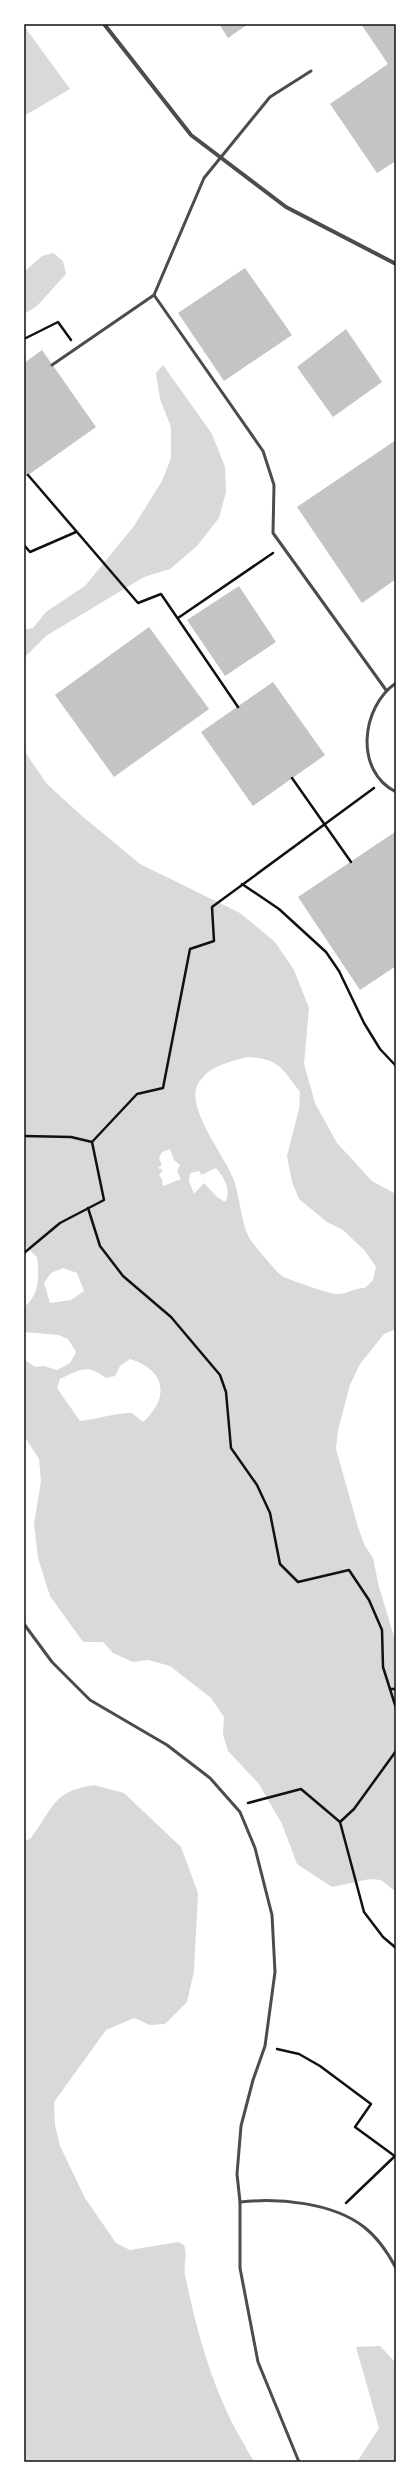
<svg xmlns="http://www.w3.org/2000/svg" width="420" height="2486" font-family="Manrope,sans-serif">
  <style>
    .water { fill: #d9d9d9; fill-rule: evenodd }
    .building { fill: #c4c4c4 }
    .lines { fill: none; stroke-linecap: round; stroke-linejoin: round }
    .path { stroke: #111; stroke-width: 2.5 }
    .service { stroke: #4c4c4c; stroke-width: 3 }
    .minor { stroke: #4c4c4c; stroke-width: 4 }
    .neatline { fill: none; stroke: #111; stroke-width: 1.5 }
  </style>
  <rect width="100%" height="100%" fill="#fff"/>
  <g class="water">
    <polygon points="24,26 70,89 24,116"/>
    <polygon points="53,253 63,261 66,274 37,306 24,314 24,272 42,256"/>
    <polygon points="163,365 212,434 225,467 226,492 219,518 197,546 170,569 144,577 46,636 24,658 24,630 33,628 46,612 85,586 134,526 162,481 171,458 171,427 160,399 156,373"/>
    <path d="M 24,747 L 27,755 L 47,784 L 82,816 L 140,864 L 240,913 L 275,942 L 294,970 L 309,1008 L 304,1064 L 315,1103 L 337,1143 L 372,1181 L 396,1194 L 396,1329 L 384,1334 L 360,1364 L 350,1385 L 338,1430 L 336,1449 L 358,1527 L 365,1546 L 373,1558 L 379,1587 L 396,1643 L 396,1892 L 381,1880 L 370,1879 L 332,1887 L 297,1864 L 282,1824 L 259,1784 L 228,1751 L 223,1734 L 224,1717 L 211,1698 L 170,1666 L 148,1660 L 133,1662 L 113,1653 L 103,1642 L 83,1642 L 50,1596 L 38,1558 L 34,1524 L 41,1481 L 39,1459 L 24,1436 L 24,1359 L 35,1367 L 44,1366 L 57,1370 L 70,1363 L 76,1352 L 68,1339 L 58,1335 L 24,1332 L 24,1307 C 40,1295 39,1275 37,1257 L 24,1245 ZM 247,1057 C 278,1058 282,1068 300,1092 L 299,1109 L 287,1156 L 292,1182 L 299,1199 L 327,1222 L 343,1230 L 365,1251 L 376,1267 L 373,1280 L 365,1288 C 353,1288 346,1295 336,1294 C 330,1294 287,1279 282,1276 C 278,1274 252,1243 250,1239 C 241,1224 240,1195 233,1178 C 224,1155 185,1107 198,1084 C 209,1065 228,1063 247,1057 ZM 170,1149 L 174,1160 L 180,1165 L 177,1171 L 181,1179 L 163,1186 L 162,1179 L 159,1175 L 163,1170 L 158,1168 L 162,1165 L 159,1158 L 162,1152 ZM 216,1168 C 224,1177 232,1191 225,1202 L 217,1197 L 204,1183 L 194,1194 L 189,1181 L 190,1173 L 200,1171 L 201,1175 ZM 63,1268 L 77,1273 L 84,1291 L 71,1300 L 50,1303 L 44,1283 L 51,1273 ZM 130,1359 C 166,1370 170,1398 143,1422 L 132,1413 C 114,1413 99,1419 80,1421 L 57,1388 L 60,1379 C 80,1370 86,1363 106,1378 L 115,1376 L 120,1366 Z"/>
    <path d="M 94,1785 L 124,1793 L 181,1847 L 198,1893 L 194,1971 L 187,2002 L 165,2024 L 150,2025 L 134,2018 L 106,2030 L 54,2102 L 55,2125 L 60,2146 L 85,2198 L 116,2243 L 130,2250 L 178,2242 L 184,2245 C 188,2256 183,2265 185,2275 C 197,2332 212,2388 241,2439 C 246,2446 249,2457 256,2462 L 24,2462 L 24,1841 L 31,1838 C 54,1807 53,1791 94,1785 Z"/>
    <polygon points="380,2346 396,2363 396,2462 357,2462 379,2428 356,2347"/>
  </g>
  <g class="building">
    <polygon points="219,24 248,24 228,38"/>
    <polygon points="361,24 396,24 396,161 377,173 330,104 388,64"/>
    <polygon points="245,268 292,335 224,381 178,313"/>
    <polygon points="346,329 382,382 333,417 297,367"/>
    <polygon points="42,350 96,427 24,478 24,363"/>
    <polygon points="396,440 396,579 362,603 297,507"/>
    <polygon points="239,586 276,642 225,676 187,620"/>
    <polygon points="149,627 209,709 114,777 55,695"/>
    <polygon points="273,682 325,755 253,806 201,732"/>
    <polygon points="395,832 396,966 360,990 298,897"/>
  </g>
  <g class="lines">
    <g class="path">
      <polyline points="24,339 58,322 71,340"/>
      <polyline points="28,475 138,603 161,594 238,707"/>
      <polyline points="24,545 30,552 76,532"/>
      <polyline points="178,618 273,553"/>
      <polyline points="292,778 351,862"/>
      <polyline points="242,884 279,909 326,952 339,971 364,1023 380,1049 396,1066"/>
      <polyline points="24,1136 71,1137 92,1142"/>
      <polyline points="88,1208 100,1246 123,1276 171,1317 220,1375 226,1392 231,1448 257,1485 270,1513 280,1564 298,1582 349,1570 369,1600 382,1630 383,1667 396,1708"/>
      <polyline points="24,1253 60,1223 104,1200 92,1142 137,1094 163,1088 190,949 214,941 212,907 374,788"/>
      <polyline points="390,1689 396,1689"/>
      <polyline points="396,1751 354,1809 340,1822 364,1912 383,1937 396,1948"/>
      <polyline points="248,1803 301,1789 340,1822"/>
      <polyline points="277,2049 299,2054 320,2066 371,2104 355,2127 396,2157"/>
      <polyline points="346,2203 395,2156"/>
    </g>
    <g class="service">
      <polyline points="154,295 263,451 274,485 273,533 386,690"/>
      <polyline points="52,365 154,295 204,178 270,97 311,71"/>
      <path d="M 396,683 C 361,707 354,771 396,792"/>
      <polyline points="24,1624 52,1662 90,1700 167,1745 210,1778 240,1812 255,1848 272,1915 275,1972 265,2046 253,2080 241,2126 237,2174 240,2202 240,2268 258,2362 299,2462"/>
      <path d="M 240,2202 C 278,2198 332,2202 364,2227 C 377,2237 388,2253 396,2268"/>
    </g>
    <polyline class="minor" points="104,24 191,135 286,207 396,264"/>
  </g>
  <rect width="420" height="2486" fill="none" stroke="#ffffff" stroke-width="50"/>
  <rect x="25" y="25" width="370" height="2436" class="neatline"/>
</svg>
